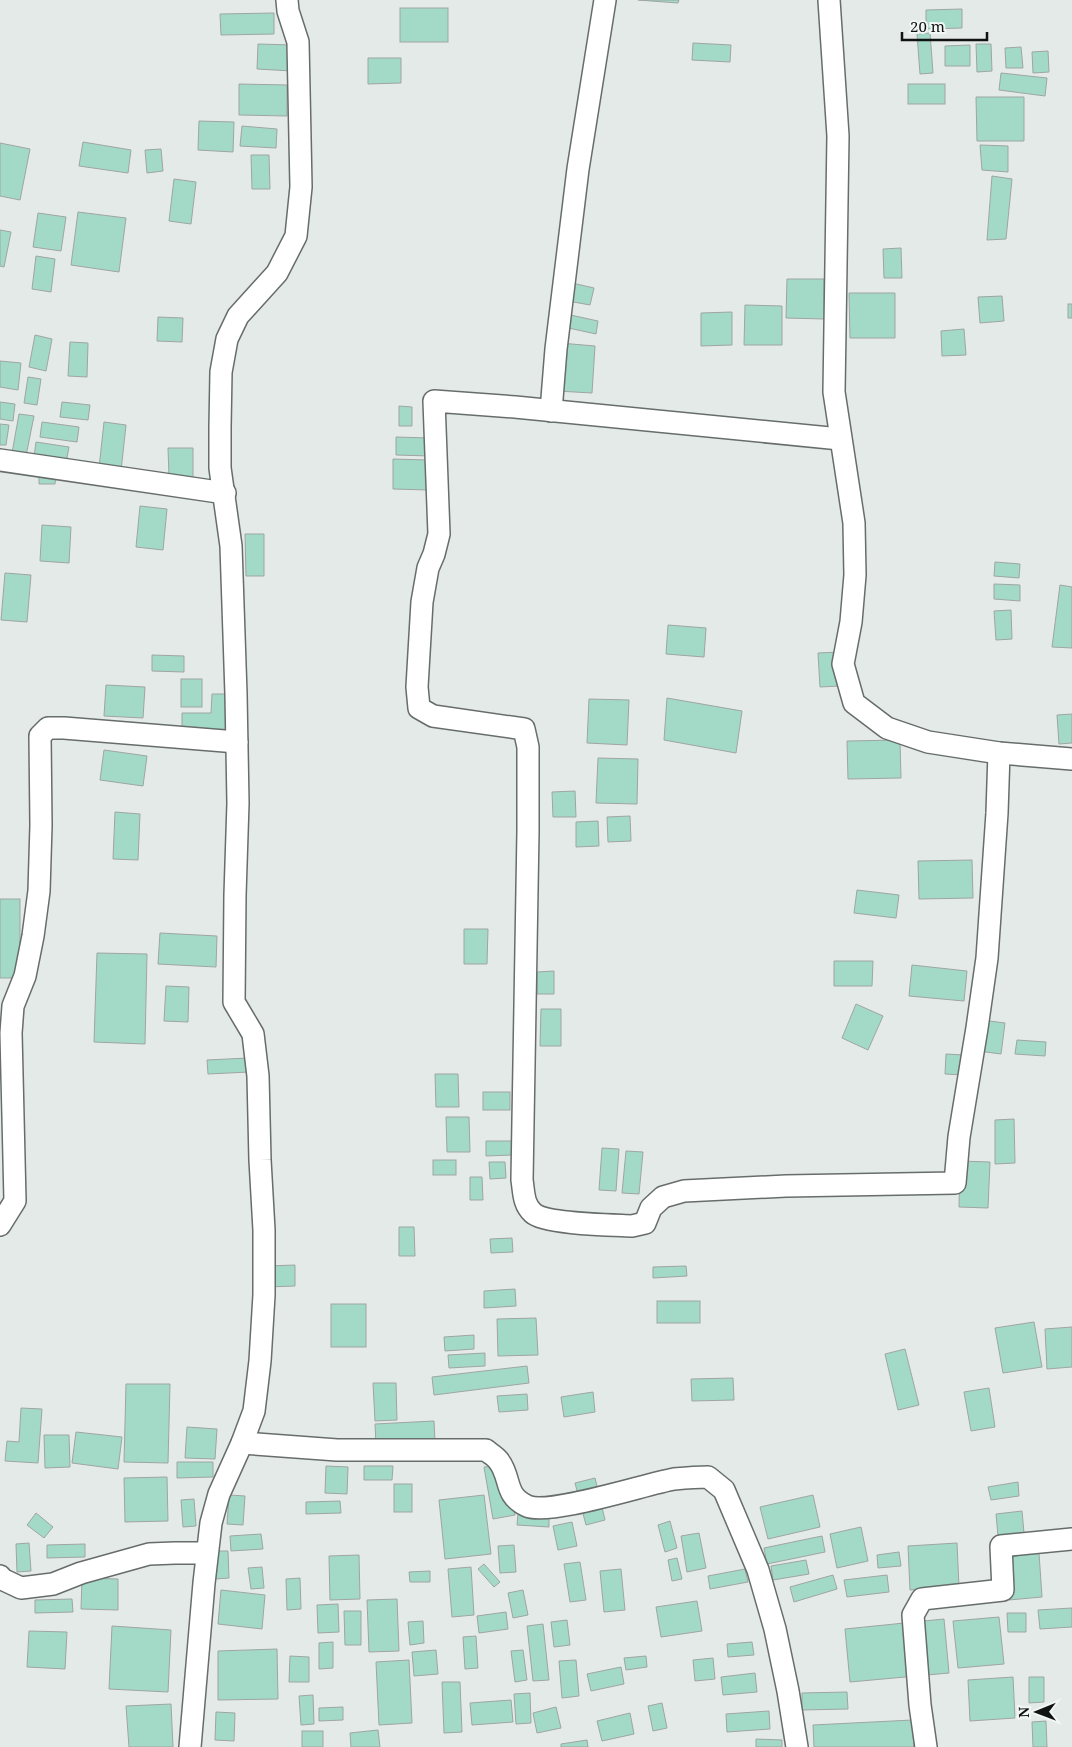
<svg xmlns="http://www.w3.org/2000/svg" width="1072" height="1747" font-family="'Noto Serif',serif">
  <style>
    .building { fill: #a3dac7; stroke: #9fa5a3 }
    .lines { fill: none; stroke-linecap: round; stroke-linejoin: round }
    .street-casing { stroke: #676d6b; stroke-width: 24 }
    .street { stroke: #fff; stroke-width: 21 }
  </style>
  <rect width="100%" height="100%" fill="#e3eae7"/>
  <g class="building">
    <polygon points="638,0 679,0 678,3"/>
    <rect x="400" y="8" width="48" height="34"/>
    <polygon points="962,9 962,28 926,29 926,10"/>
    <polygon points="274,13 274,34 221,35 220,14"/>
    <polygon points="930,33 933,73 920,74 917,34"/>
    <polygon points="693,43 731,45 730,62 692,60"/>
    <polygon points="258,44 293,45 292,71 257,69"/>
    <polygon points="976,44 991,44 992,71 977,72"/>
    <polygon points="970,45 970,66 945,66 945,46"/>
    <polygon points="1021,47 1023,68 1006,68 1005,48"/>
    <polygon points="1048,51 1049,72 1033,73 1032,52"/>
    <polygon points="368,58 401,58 401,83 368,84"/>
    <polygon points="1001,73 1047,78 1045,96 999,90"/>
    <polygon points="239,84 287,85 287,116 239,115"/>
    <rect x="908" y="84" width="37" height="20"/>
    <polygon points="976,97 1024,97 1024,141 977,141"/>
    <polygon points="199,121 234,122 233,152 198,150"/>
    <polygon points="242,126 277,129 276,148 240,146"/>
    <polygon points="83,142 131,150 128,173 79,166"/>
    <polygon points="0,143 30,149 20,200 0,196"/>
    <polygon points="980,145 1008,146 1008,172 982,170"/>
    <polygon points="161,149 163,171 147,173 145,150"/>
    <polygon points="251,155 269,155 270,189 252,189"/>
    <polygon points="992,176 1012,179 1006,239 987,240"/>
    <polygon points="174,179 196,182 191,224 169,221"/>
    <polygon points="78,212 126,218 119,272 71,265"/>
    <polygon points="38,213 66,217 61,251 33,247"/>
    <polygon points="0,230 11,232 4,267 0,266"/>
    <polygon points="901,248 902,278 884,278 883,249"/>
    <polygon points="36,256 55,259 51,292 32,289"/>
    <polygon points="787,279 824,279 824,319 786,318"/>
    <polygon points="572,283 594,288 590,305 568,301"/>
    <polygon points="849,293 895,293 895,338 850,338"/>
    <polygon points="1002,296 1004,321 980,323 978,297"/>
    <rect x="1068" y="304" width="4" height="14"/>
    <polygon points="745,305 782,306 782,345 744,345"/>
    <polygon points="732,312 732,345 701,346 701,313"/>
    <polygon points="566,314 598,321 596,334 564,327"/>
    <polygon points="158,317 183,318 182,342 157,341"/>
    <polygon points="964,329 966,355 942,356 941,331"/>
    <polygon points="35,335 52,339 46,371 29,367"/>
    <polygon points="70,342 88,343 87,377 68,376"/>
    <polygon points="560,343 595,346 592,393 557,391"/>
    <polygon points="0,361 21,363 18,390 0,387"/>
    <polygon points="28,377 41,379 37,405 24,403"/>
    <polygon points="0,402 15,404 13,421 0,419"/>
    <polygon points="62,402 90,405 88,420 60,417"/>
    <polygon points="399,406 412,407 412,426 399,426"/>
    <polygon points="19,414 34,416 26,456 12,453"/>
    <polygon points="42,422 79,427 77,442 40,437"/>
    <polygon points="104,422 126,425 121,471 99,468"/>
    <polygon points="0,424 9,425 6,445 0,445"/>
    <polygon points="396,437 430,438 430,456 396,455"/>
    <polygon points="36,442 69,447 66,463 34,457"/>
    <polygon points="168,448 193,448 193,477 169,477"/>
    <polygon points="393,459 428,460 428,490 393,489"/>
    <polygon points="39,472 56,473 55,484 39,484"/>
    <polygon points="140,506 167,509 163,550 136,547"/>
    <polygon points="42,525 71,527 69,563 40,561"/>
    <polygon points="245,534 264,534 264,576 246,576"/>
    <polygon points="995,562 1020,564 1019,578 994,576"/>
    <polygon points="5,573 31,575 27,622 1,620"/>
    <polygon points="994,584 1020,585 1020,601 994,599"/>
    <polygon points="1060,585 1072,587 1072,648 1052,647"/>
    <polygon points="1011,610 1012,639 996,640 994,611"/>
    <polygon points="668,625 706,628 704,657 666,654"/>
    <polygon points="839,652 840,686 820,687 818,653"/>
    <polygon points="152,655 184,656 184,672 152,671"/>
    <rect x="181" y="679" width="21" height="28"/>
    <polygon points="106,685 145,687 143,718 104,716"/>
    <polygon points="212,694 231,694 231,732 182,732 182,713 211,713"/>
    <polygon points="667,698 742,711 736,753 664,740"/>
    <polygon points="589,699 629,700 627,745 587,743"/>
    <polygon points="1072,714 1072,743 1059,744 1057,715"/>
    <polygon points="900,740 901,778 848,779 847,741"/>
    <polygon points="104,750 147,756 143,786 100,780"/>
    <polygon points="598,758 638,759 637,804 596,803"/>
    <polygon points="575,791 576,817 553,817 552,792"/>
    <polygon points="115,812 140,814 138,860 113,859"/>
    <polygon points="630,816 631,841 608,842 607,817"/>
    <polygon points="598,821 599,846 576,847 576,822"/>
    <polygon points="972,860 973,898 919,899 918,861"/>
    <polygon points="857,890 899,895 896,918 854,913"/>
    <rect x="0" y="899" width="20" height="79"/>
    <polygon points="464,929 488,929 487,964 464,964"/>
    <polygon points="160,933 217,936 216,967 158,964"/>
    <polygon points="97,953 147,954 145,1044 94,1042"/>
    <polygon points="834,961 873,961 872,986 834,986"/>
    <polygon points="912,965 967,971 964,1001 909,996"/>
    <polygon points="554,971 554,994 537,994 537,972"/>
    <polygon points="166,986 189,987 188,1022 164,1021"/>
    <polygon points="856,1004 883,1016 868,1050 842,1038"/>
    <polygon points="541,1009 561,1009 561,1046 540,1046"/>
    <polygon points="982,1020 1005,1023 1001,1054 978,1051"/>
    <polygon points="1017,1040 1046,1042 1045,1056 1015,1054"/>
    <polygon points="946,1054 964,1055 963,1075 945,1074"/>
    <polygon points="248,1058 249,1072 208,1074 207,1060"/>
    <polygon points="435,1074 458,1074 459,1107 436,1107"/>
    <rect x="483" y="1092" width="27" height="18"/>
    <polygon points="446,1117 469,1117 470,1152 447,1152"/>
    <polygon points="1014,1119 1015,1163 995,1164 995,1120"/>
    <polygon points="486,1141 512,1141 512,1155 486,1156"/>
    <polygon points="602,1148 619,1149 616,1191 599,1190"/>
    <polygon points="626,1151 643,1152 639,1194 622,1193"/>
    <rect x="433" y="1160" width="23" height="15"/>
    <polygon points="960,1161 990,1162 988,1208 959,1207"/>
    <polygon points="489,1162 505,1162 506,1178 490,1179"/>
    <polygon points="470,1177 482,1177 483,1200 470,1200"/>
    <polygon points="399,1227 414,1227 415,1256 399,1256"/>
    <polygon points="512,1238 513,1252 491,1253 490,1239"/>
    <polygon points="295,1265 295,1286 267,1287 267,1266"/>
    <polygon points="686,1266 687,1276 653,1278 653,1267"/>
    <polygon points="515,1289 516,1306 484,1308 484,1291"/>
    <rect x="657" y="1301" width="43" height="22"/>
    <rect x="331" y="1304" width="35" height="43"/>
    <polygon points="536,1318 538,1355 498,1356 497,1319"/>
    <polygon points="1034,1322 1042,1367 1003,1373 995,1328"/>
    <polygon points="1072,1327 1072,1367 1047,1369 1045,1329"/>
    <polygon points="474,1335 474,1349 445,1351 444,1337"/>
    <polygon points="905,1349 919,1405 898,1410 885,1354"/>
    <polygon points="485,1353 485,1366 449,1368 448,1355"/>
    <polygon points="527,1366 529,1383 434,1395 432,1377"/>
    <polygon points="733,1378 734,1400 692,1401 691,1379"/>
    <polygon points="373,1383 396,1383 397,1420 375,1421"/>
    <polygon points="126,1384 170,1384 168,1463 124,1462"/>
    <polygon points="989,1388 995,1427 971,1431 964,1392"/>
    <polygon points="593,1392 595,1412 564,1417 561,1397"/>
    <polygon points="527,1394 528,1410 499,1412 497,1396"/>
    <polygon points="21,1408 42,1409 38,1463 5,1461 7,1441 19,1442"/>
    <polygon points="434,1421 435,1442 376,1445 375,1424"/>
    <polygon points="187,1427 217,1429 215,1459 185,1458"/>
    <polygon points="76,1432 122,1437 118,1469 72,1463"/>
    <polygon points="44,1435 69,1435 70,1467 45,1468"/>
    <polygon points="177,1462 213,1462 213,1477 177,1478"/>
    <polygon points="506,1465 515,1515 493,1519 484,1467"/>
    <polygon points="326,1466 348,1467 347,1494 325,1493"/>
    <polygon points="364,1466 393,1466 392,1480 364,1480"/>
    <polygon points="167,1477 168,1521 125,1522 124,1478"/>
    <polygon points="595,1478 605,1520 586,1525 575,1483"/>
    <polygon points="1018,1482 1019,1496 991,1500 988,1487"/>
    <rect x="394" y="1484" width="18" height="28"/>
    <polygon points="229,1495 245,1496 243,1525 227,1524"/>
    <polygon points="484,1495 491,1554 445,1559 439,1500"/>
    <polygon points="813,1495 820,1527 768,1539 760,1507"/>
    <polygon points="194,1499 196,1526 183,1527 181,1500"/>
    <polygon points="340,1501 341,1513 306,1514 306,1502"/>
    <polygon points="1022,1511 1024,1533 998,1536 996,1514"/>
    <polygon points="36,1513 53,1527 44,1538 27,1525"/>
    <polygon points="518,1514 549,1515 549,1527 517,1525"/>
    <polygon points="670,1521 677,1548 665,1552 658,1525"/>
    <polygon points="572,1522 577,1546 558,1550 553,1526"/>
    <polygon points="861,1527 868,1561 837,1568 830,1534"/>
    <polygon points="699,1533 706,1568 687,1572 681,1536"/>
    <polygon points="261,1534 263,1549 231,1551 230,1536"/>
    <polygon points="822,1536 825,1552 767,1564 764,1548"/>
    <polygon points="29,1543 31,1571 17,1572 16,1544"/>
    <polygon points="957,1543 959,1587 910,1590 908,1546"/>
    <polygon points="85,1544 85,1557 47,1558 47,1545"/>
    <polygon points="514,1545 516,1572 500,1573 498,1546"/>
    <polygon points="214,1551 228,1551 229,1578 215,1579"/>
    <polygon points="899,1552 901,1566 878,1568 877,1555"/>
    <polygon points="1039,1553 1042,1597 1009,1600 1005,1556"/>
    <polygon points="359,1555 360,1599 330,1600 329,1556"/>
    <polygon points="677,1558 682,1579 672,1581 668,1560"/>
    <polygon points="806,1560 809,1574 773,1580 771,1566"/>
    <polygon points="580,1562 586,1600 570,1602 564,1564"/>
    <polygon points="484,1564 500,1582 494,1587 478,1569"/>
    <polygon points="262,1567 264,1588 251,1589 248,1568"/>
    <polygon points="471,1567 474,1615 452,1617 448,1569"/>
    <polygon points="621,1569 625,1610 604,1612 600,1571"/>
    <polygon points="745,1569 748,1582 710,1589 708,1576"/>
    <polygon points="430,1571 430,1582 410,1582 409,1572"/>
    <polygon points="833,1575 837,1589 794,1602 790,1587"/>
    <polygon points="887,1575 889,1592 847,1597 844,1580"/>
    <polygon points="82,1578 118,1579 118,1610 81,1609"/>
    <polygon points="300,1578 301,1609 287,1610 286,1579"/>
    <polygon points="221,1590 265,1595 262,1629 218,1624"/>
    <polygon points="523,1590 528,1615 513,1618 508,1593"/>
    <polygon points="72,1599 73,1612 35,1613 35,1600"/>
    <polygon points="397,1599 399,1651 369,1652 367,1600"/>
    <polygon points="697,1601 702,1631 661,1637 656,1607"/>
    <polygon points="338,1604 339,1632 318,1633 317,1605"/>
    <polygon points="1072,1608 1072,1627 1040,1629 1038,1610"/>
    <polygon points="344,1611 361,1611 361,1645 345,1645"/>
    <polygon points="506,1612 508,1629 479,1633 477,1616"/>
    <polygon points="1007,1613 1026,1613 1026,1632 1008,1632"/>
    <polygon points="999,1617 1004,1664 958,1668 953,1621"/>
    <polygon points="944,1619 949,1673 850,1682 845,1629"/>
    <polygon points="567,1620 570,1645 554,1647 551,1622"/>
    <polygon points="423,1621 424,1643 410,1645 408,1622"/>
    <polygon points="543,1624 549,1680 533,1681 527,1626"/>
    <polygon points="112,1626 171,1630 168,1692 109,1689"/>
    <polygon points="29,1631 67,1632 65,1669 27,1667"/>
    <polygon points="476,1636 478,1668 465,1669 463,1637"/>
    <polygon points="333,1642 333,1668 319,1669 319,1643"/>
    <polygon points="752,1642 754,1655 728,1657 727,1644"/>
    <polygon points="277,1649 278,1699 218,1700 218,1651"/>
    <polygon points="436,1650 438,1674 414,1676 412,1652"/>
    <polygon points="523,1650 527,1680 515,1682 511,1651"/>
    <polygon points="290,1656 309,1657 309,1682 289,1682"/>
    <polygon points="646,1656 647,1667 626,1670 624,1658"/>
    <polygon points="713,1658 715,1679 695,1681 693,1660"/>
    <polygon points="409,1660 412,1723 379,1725 376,1662"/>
    <polygon points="576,1660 579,1696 562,1698 559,1661"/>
    <polygon points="621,1667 624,1684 591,1691 587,1674"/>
    <polygon points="755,1673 757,1692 723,1695 721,1677"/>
    <polygon points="1013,1677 1015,1718 970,1721 968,1680"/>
    <polygon points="1029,1677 1044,1677 1044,1702 1029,1703"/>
    <polygon points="442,1682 460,1682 462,1732 444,1733"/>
    <polygon points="847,1692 848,1709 802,1710 802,1693"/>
    <polygon points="530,1693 531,1723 516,1724 514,1694"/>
    <polygon points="313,1695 314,1724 301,1725 299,1696"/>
    <polygon points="511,1700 513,1722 472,1725 470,1703"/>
    <polygon points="662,1703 667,1728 653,1731 648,1706"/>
    <polygon points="171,1704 173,1747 129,1747 126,1706"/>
    <polygon points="343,1707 343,1720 319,1721 319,1708"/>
    <polygon points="556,1707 561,1728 537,1733 533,1713"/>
    <polygon points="769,1711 770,1729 727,1732 726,1714"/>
    <polygon points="216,1712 235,1713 234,1741 215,1740"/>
    <polygon points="630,1713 634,1734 602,1741 597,1721"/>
    <polygon points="912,1720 914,1747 814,1747 813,1725"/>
    <polygon points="1046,1721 1047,1747 1033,1747 1032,1722"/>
    <polygon points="378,1730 380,1747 351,1747 350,1733"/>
    <rect x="302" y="1731" width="21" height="16"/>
    <polygon points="756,1739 782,1740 782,1747 756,1747"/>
    <polygon points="587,1740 588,1747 561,1747 561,1744"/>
  </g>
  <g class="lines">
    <g class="street-casing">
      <g id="street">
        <polyline points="829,0 838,136 834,392 854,523 855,575 851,622 843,664 854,703 887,728 928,742 999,753 1072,759"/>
        <polyline points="551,411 556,349 578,169 605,0"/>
        <path d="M 840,439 L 515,407 L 434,401 L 439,534 L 434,554 L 428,568 L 422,602 L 417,687 L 419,708 L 433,716 L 524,729 L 528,747 L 528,831 L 522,1180 C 524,1192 523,1204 533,1213 C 545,1224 613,1225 632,1226 L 645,1223 L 651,1208 L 663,1197 L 684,1191 L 786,1186 L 955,1183 L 959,1137 L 977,1028 L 987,958 L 997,813 L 999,753"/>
        <polyline points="0,460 225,493"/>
        <polyline points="0,1225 15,1201 11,1033 13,1006 25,976 33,936 39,891 41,825 40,736 48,728 64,728 237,742"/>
        <path d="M 242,1443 L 337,1450 L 486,1450 C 489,1453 495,1456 498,1460 C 512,1477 503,1495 527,1506 C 549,1516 646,1484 674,1479 C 685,1478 697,1477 708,1477 L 724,1490 L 758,1570 L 775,1629 L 788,1691 L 797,1747"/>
        <polyline points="0,1576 2,1579 21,1588 53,1584 81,1573 149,1554 175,1553 207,1553"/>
        <polyline points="190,1747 204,1583 211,1523 219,1494 242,1443 254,1411 260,1361 264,1295 264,1230 260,1160 258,1076 253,1034 234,1002 235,895 238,803 236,694 231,546 220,468 220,427 221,372 227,339 238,316 277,273 296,236 301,187 298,42 288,11 287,0"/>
        <polyline points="926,1747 920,1705 913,1615 922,1599 1003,1590 1001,1546 1072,1539"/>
      </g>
    </g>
    <use href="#street" class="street"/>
  </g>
  <g transform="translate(1037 1712) rotate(269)" stroke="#f0f7f4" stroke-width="4" paint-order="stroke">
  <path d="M0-4L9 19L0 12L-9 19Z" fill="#111313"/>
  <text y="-8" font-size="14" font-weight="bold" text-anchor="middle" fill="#111313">N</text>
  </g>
  <path d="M902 32v8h85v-8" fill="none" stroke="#111313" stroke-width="2.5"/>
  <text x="910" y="32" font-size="15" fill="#111313" stroke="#f0f7f4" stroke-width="4" paint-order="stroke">20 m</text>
</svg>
